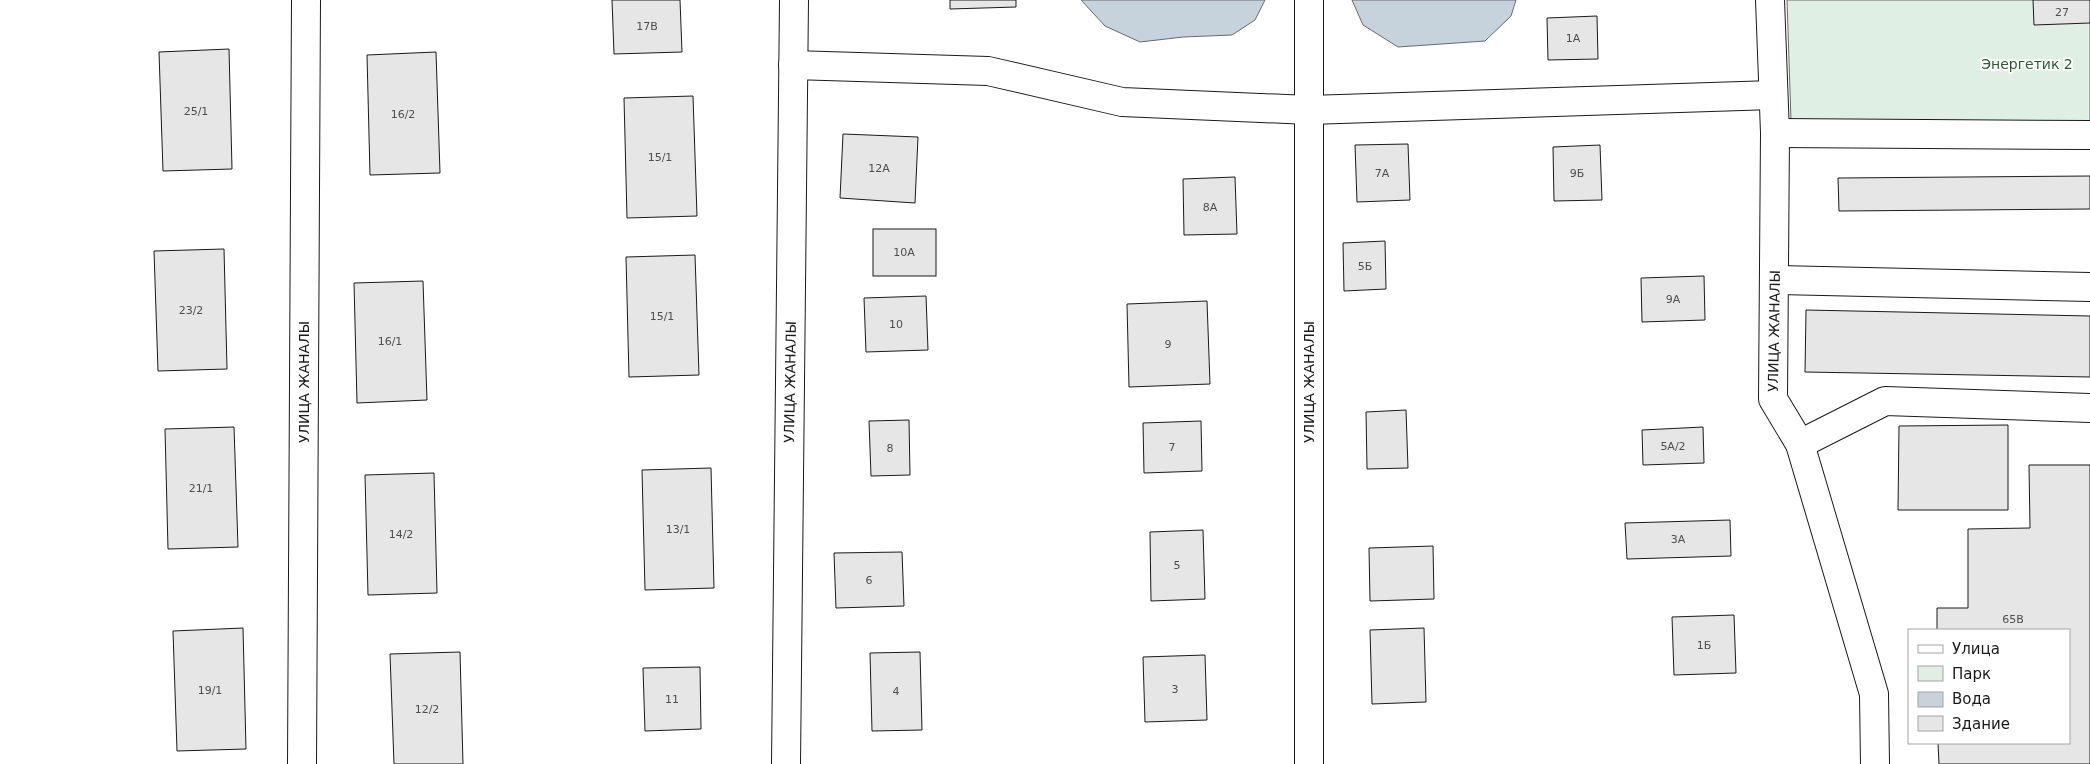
<svg xmlns="http://www.w3.org/2000/svg" width="2090" height="764" font-family="'DejaVu Sans',sans-serif">
  <style>
    .green { fill: #e0efe3; stroke: #6a6a6a }
    .water { fill: #c6d2dc; stroke: #6a6a6a }
    .building { fill: #e6e6e6; stroke: #1a1a1a }
    .lines { fill: none; stroke-linecap: round; stroke-linejoin: round }
    .minor-casing { stroke: #1a1a1a; stroke-width: 30 }
    .minor { stroke: #fff; stroke-width: 28 }
    .labels { text-anchor: middle; stroke-width: 4; stroke-linejoin: round; paint-order: stroke }
    .number-label { font-size: 11px; fill: #4d4d4d }
    .park-label { font-size: 14px; fill: #2b5a34; stroke: #fff }
    .street-label { font-size: 14px; fill: #1a1a1a; stroke: #fff }
  </style>
  <rect width="100%" height="100%" fill="#fff"/>
  <polygon class="green" points="1787,0 2090,0 2090,129 1791,121"/>
  <g class="water">
    <polygon points="1081,0 1265,0 1255,20 1232,35 1183,37 1140,42 1105,26"/>
    <polygon points="1352,0 1516,0 1511,16 1485,41 1398,47 1363,25"/>
  </g>
  <g class="building">
    <polygon points="612,0 680,0 682,52 614,54"/>
    <polygon points="950,0 1016,0 1016,7 950,9"/>
    <polygon points="2033,0 2090,0 2090,23 2034,25"/>
    <polygon points="1597,16 1598,59 1548,60 1547,18"/>
    <polygon points="229,49 232,169 163,171 159,52"/>
    <polygon points="436,52 440,173 370,175 367,55"/>
    <polygon points="693,96 697,216 627,218 624,98"/>
    <polygon points="843,134 918,137 915,203 840,198"/>
    <polygon points="1408,144 1410,200 1357,202 1355,145"/>
    <polygon points="1600,145 1602,200 1554,201 1553,147"/>
    <polygon points="2090,176 2090,209 1839,211 1838,178"/>
    <polygon points="1235,177 1237,234 1184,235 1183,179"/>
    <rect x="873" y="229" width="63" height="47"/>
    <polygon points="1385,241 1386,289 1344,291 1343,243"/>
    <polygon points="224,249 227,369 158,371 154,251"/>
    <polygon points="695,255 699,375 629,377 626,257"/>
    <polygon points="1704,276 1705,320 1642,322 1641,278"/>
    <polygon points="423,281 427,400 357,403 354,283"/>
    <polygon points="926,296 928,350 866,352 864,298"/>
    <polygon points="1207,301 1210,384 1129,387 1127,304"/>
    <polygon points="1806,310 2090,316 2090,377 1805,372"/>
    <polygon points="1406,410 1408,468 1367,469 1366,412"/>
    <polygon points="909,420 910,475 871,476 869,421"/>
    <polygon points="1201,421 1202,471 1144,473 1143,423"/>
    <polygon points="2008,425 2008,510 1898,510 1899,426"/>
    <polygon points="234,427 238,547 168,549 165,429"/>
    <polygon points="1703,427 1704,463 1643,465 1642,430"/>
    <polygon points="2029,465 2090,465 2090,764 1939,764 1938,743 2069,743 2069,630 1937,630 1937,608 1968,608 1968,529 2030,528"/>
    <polygon points="711,468 714,588 645,590 642,470"/>
    <polygon points="434,473 437,593 368,595 365,475"/>
    <polygon points="1730,520 1731,556 1627,559 1625,523"/>
    <polygon points="1203,530 1205,599 1151,601 1150,532"/>
    <polygon points="1433,546 1434,599 1370,601 1369,548"/>
    <polygon points="902,552 904,606 836,608 834,553"/>
    <polygon points="1734,615 1736,673 1674,675 1672,617"/>
    <polygon points="243,628 246,749 177,751 173,631"/>
    <polygon points="1424,628 1426,702 1372,704 1370,630"/>
    <polygon points="460,652 463,764 394,764 390,654"/>
    <polygon points="920,652 922,730 872,731 870,653"/>
    <polygon points="1205,655 1207,720 1145,722 1143,657"/>
    <polygon points="700,667 701,729 645,731 643,668"/>
  </g>
  <g class="lines">
    <g class="minor-casing">
      <g id="minor">
        <polyline points="1309,0 1309,764"/>
        <polyline points="1770,0 1775,133 1773,399 1800,444 1874,694 1875,764"/>
        <polyline points="793,65 988,71 1122,102 1309,110 1773,95"/>
        <polyline points="1775,133 2090,135"/>
        <polyline points="1774,280 2090,287"/>
        <polyline points="1800,444 1885,401 2090,408"/>
        <polyline points="302,764 306,0"/>
        <polyline points="786,764 794,0"/>
      </g>
    </g>
    <use href="#minor" class="minor"/>
  </g>
  <g class="labels">
    <g class="number-label">
      <text x="2062" y="16">27</text>
      <text x="647" y="30">17В</text>
      <text x="1573" y="42">1А</text>
      <text x="196" y="115">25/1</text>
      <text x="403" y="118">16/2</text>
      <text x="660" y="161">15/1</text>
      <text x="879" y="172">12А</text>
      <text x="1382" y="177">7А</text>
      <text x="1577" y="177">9Б</text>
      <text x="1210" y="211">8А</text>
      <text x="904" y="256">10А</text>
      <text x="1365" y="270">5Б</text>
      <text x="1673" y="303">9А</text>
      <text x="191" y="314">23/2</text>
      <text x="662" y="320">15/1</text>
      <text x="896" y="328">10</text>
      <text x="390" y="345">16/1</text>
      <text x="1168" y="348">9</text>
      <text x="1673" y="450">5А/2</text>
      <text x="1172" y="451">7</text>
      <text x="890" y="452">8</text>
      <text x="201" y="492">21/1</text>
      <text x="678" y="533">13/1</text>
      <text x="401" y="538">14/2</text>
      <text x="1678" y="543">3А</text>
      <text x="1177" y="569">5</text>
      <text x="869" y="584">6</text>
      <text x="2013" y="623">65В</text>
      <text x="1704" y="649">1Б</text>
      <text x="1175" y="693">3</text>
      <text x="210" y="694">19/1</text>
      <text x="896" y="695">4</text>
      <text x="672" y="703">11</text>
      <text x="427" y="713">12/2</text>
    </g>
    <g class="park-label">
      <text x="2027" y="69">Энергетик 2</text>
    </g>
    <g class="street-label">
      <text transform="translate(1774 331) rotate(-89)" y="5">УЛИЦА ЖАНАЛЫ</text>
      <text transform="translate(304 382) rotate(-90)" y="5">УЛИЦА ЖАНАЛЫ</text>
      <text transform="translate(790 382) rotate(-89)" y="5">УЛИЦА ЖАНАЛЫ</text>
      <text transform="translate(1309 382) rotate(-90)" y="5">УЛИЦА ЖАНАЛЫ</text>
    </g>
  </g>
  <rect x="1908" y="629" width="162" height="115" fill="#ffffff" stroke="#a3a3a3"/>
  <rect x="1918" y="645" width="25" height="8" fill="#ffffff" stroke="#a3a3a3"/>
  <text x="1952" y="654" font-size="15" fill="#1a1a1a">Улица</text>
  <rect x="1918" y="666" width="25" height="15" fill="#e0efe3" stroke="#a3a3a3"/>
  <text x="1952" y="679" font-size="15" fill="#1a1a1a">Парк</text>
  <rect x="1918" y="692" width="25" height="15" fill="#c6d2dc" stroke="#a3a3a3"/>
  <text x="1952" y="704" font-size="15" fill="#1a1a1a">Вода</text>
  <rect x="1918" y="716" width="25" height="15" fill="#e6e6e6" stroke="#a3a3a3"/>
  <text x="1952" y="729" font-size="15" fill="#1a1a1a">Здание</text>
</svg>
